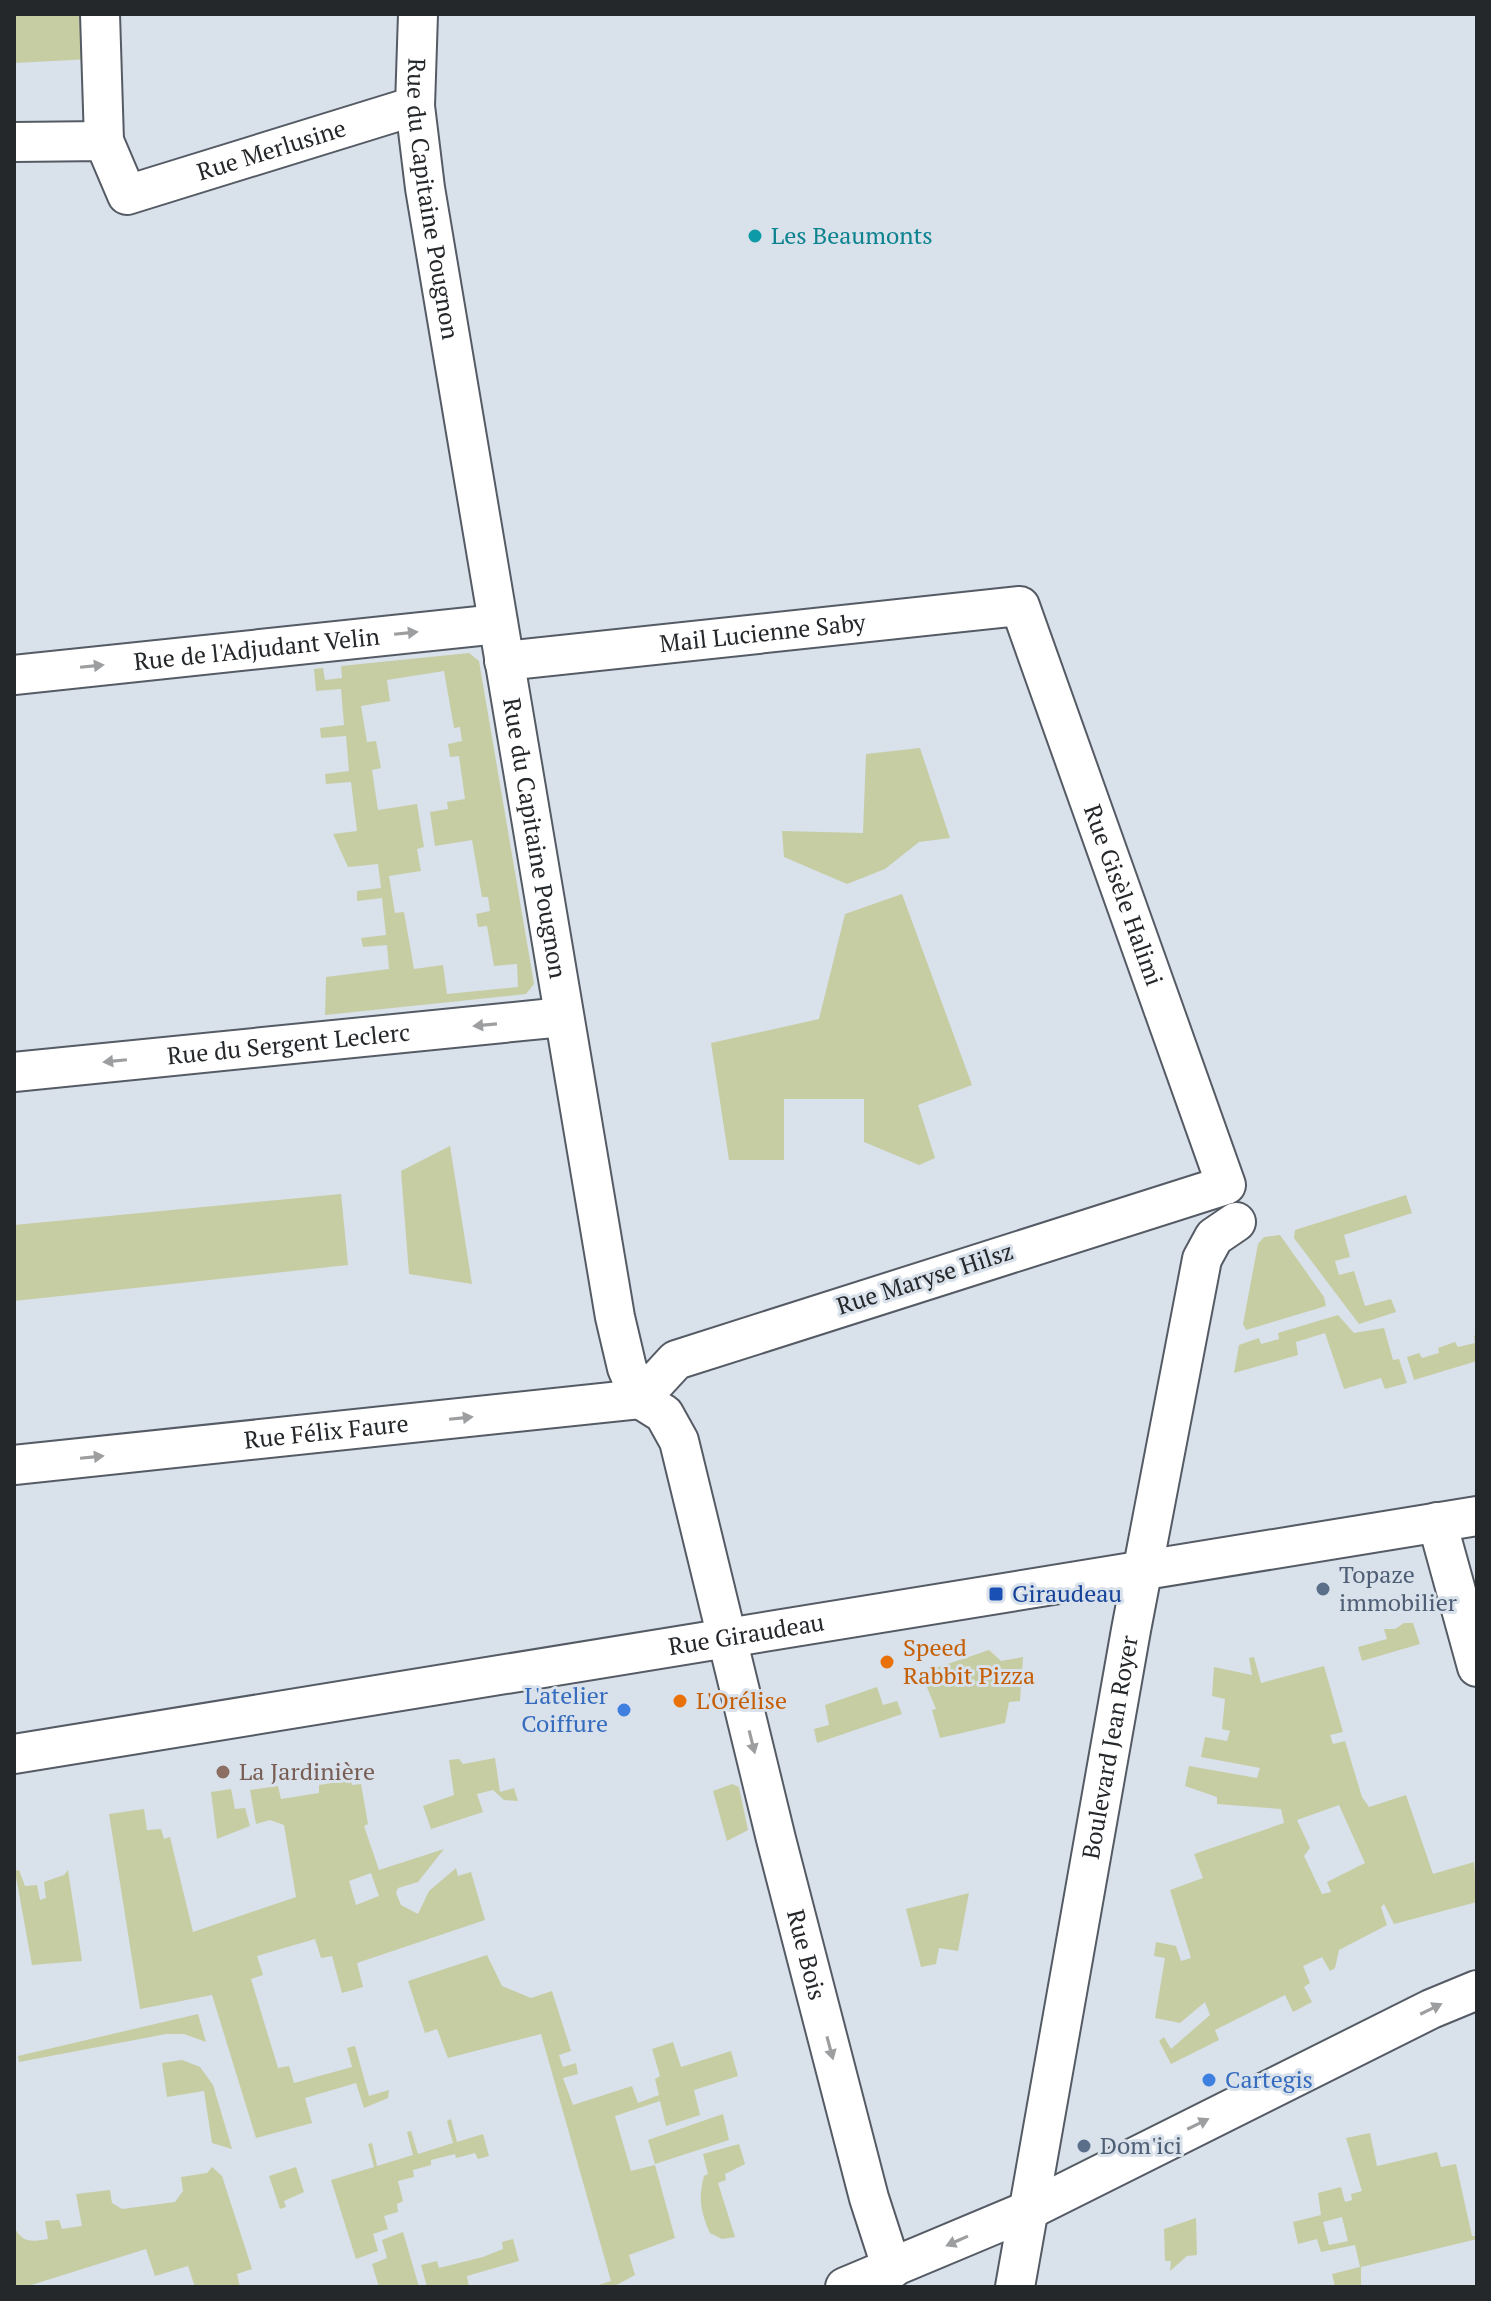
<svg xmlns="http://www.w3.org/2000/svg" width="1491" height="2301" font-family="'PT Serif',serif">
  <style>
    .green { fill: #c6cda3; fill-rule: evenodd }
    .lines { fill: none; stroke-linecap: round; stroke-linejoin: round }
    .minor-casing { stroke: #555b64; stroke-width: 42 }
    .minor { stroke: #fff; stroke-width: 38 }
    .oneway { fill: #9d9ea0 }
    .culture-dot { fill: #0f9aa8; stroke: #d9e1eb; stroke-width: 3 }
    .service-dot { fill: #5c6f8a; stroke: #d9e1eb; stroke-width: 3 }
    .transit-dot { fill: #1a4fb4; stroke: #d9e1eb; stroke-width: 3 }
    .food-dot { fill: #e8710a; stroke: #d9e1eb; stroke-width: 3 }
    .shop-dot { fill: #3f7fe0; stroke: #d9e1eb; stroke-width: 3 }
    .education-dot { fill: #8d6e63; stroke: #d9e1eb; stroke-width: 3 }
    .labels { text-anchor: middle; stroke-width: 6; stroke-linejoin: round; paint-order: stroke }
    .street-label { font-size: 24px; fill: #25282b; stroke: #d9e1eb }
    .culture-label { font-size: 24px; fill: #0d838f; stroke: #d9e1eb; text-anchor: start }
    .service-label { font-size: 24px; fill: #4e5e75; stroke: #d9e1eb; text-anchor: start }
    .transit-label { font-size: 24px; fill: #164399; stroke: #d9e1eb; text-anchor: start }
    .food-label { font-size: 24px; fill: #c56008; stroke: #d9e1eb; text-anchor: start }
    .shop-label { font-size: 24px; fill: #366cbe; stroke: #d9e1eb; text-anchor: end }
    .education-label { font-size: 24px; fill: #785e54; stroke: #d9e1eb; text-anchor: start }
  </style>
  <rect width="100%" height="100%" fill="#d9e1eb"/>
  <g class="green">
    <polygon points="14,14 88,14 91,59 14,63"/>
    <path d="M 469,653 L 479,661 L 534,984 L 526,994 L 325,1015 L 326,977 L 389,969 L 387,945 L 363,947 L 361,938 L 386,935 L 382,898 L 357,901 L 357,891 L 381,888 L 378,864 L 348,867 L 333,834 L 357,831 L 351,782 L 326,784 L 325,774 L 349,771 L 346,736 L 321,738 L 320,728 L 344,725 L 341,689 L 316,691 L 314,669 L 323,668 L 325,680 L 342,678 L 341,666 ZM 444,671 L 454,728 L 460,727 L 462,741 L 448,744 L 450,757 L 459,756 L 465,799 L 447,802 L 448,809 L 430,812 L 435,846 L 472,840 L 482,897 L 488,897 L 490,911 L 476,914 L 478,927 L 487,926 L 494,966 L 517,964 L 518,987 L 447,994 L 443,965 L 414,969 L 404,912 L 395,913 L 389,876 L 421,871 L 417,849 L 424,847 L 417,804 L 378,810 L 372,770 L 381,768 L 376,741 L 367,742 L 361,706 L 390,701 L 387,680 Z"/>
    <polygon points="920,748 950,838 919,842 885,869 847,884 784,857 782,831 863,833 866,754"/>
    <polygon points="902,894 972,1085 918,1105 935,1158 919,1165 864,1142 864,1099 784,1099 784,1160 729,1160 711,1043 819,1019 845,914"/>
    <polygon points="450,1146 472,1284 409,1274 401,1171"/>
    <polygon points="341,1194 348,1265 14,1301 14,1225"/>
    <polygon points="1406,1195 1412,1213 1344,1235 1350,1257 1335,1261 1339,1275 1354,1271 1365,1306 1391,1299 1396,1312 1359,1324 1294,1238 1295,1230"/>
    <polygon points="1280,1235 1324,1297 1326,1306 1246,1330 1243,1324 1258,1244 1264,1237"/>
    <polygon points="1338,1315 1354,1333 1384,1328 1393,1360 1399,1359 1407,1383 1385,1389 1381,1378 1344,1389 1325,1333 1296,1342 1298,1355 1234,1373 1239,1345 1259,1338 1261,1344 1279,1339 1278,1333"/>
    <polygon points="1477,1335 1477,1361 1414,1380 1407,1357 1419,1353 1422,1358 1439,1353 1438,1348 1455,1342 1458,1347 1475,1343 1474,1336"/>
    <polygon points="1404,1623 1413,1623 1420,1644 1362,1661 1358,1647 1387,1639 1384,1629 1395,1629"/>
    <polygon points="989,1650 1001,1661 1023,1657 1020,1701 1009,1702 1005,1723 940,1738 932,1710 936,1709 921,1673"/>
    <path d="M 1254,1657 L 1261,1683 L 1324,1666 L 1343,1732 L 1330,1735 L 1333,1744 L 1345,1741 L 1362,1797 L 1369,1807 L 1406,1795 L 1433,1874 L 1474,1862 L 1477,1902 L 1394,1924 L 1384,1904 L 1381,1907 L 1387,1925 L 1339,1950 L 1335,1968 L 1330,1971 L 1322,1957 L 1303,1966 L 1310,1983 L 1304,1987 L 1312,2002 L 1293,2012 L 1285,1995 L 1215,2030 L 1219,2040 L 1171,2064 L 1159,2041 L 1164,2037 L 1171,2049 L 1210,2015 L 1205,2002 L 1180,2023 L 1155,2018 L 1165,1958 L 1154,1956 L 1156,1942 L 1176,1946 L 1181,1961 L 1191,1958 L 1170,1890 L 1203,1878 L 1194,1854 L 1284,1823 L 1281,1809 L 1217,1804 L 1217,1797 L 1185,1786 L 1189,1766 L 1257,1778 L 1260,1768 L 1201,1757 L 1205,1737 L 1227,1741 L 1230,1731 L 1222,1729 L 1225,1699 L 1212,1696 L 1214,1667 L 1252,1675 L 1249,1658 ZM 1339,1805 L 1365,1863 L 1327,1882 L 1331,1892 L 1322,1894 L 1304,1856 L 1310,1848 L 1297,1820 Z"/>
    <polygon points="877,1687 883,1705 897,1701 902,1714 817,1743 814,1729 829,1725 825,1705"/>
    <polygon points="495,1758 500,1792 514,1788 518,1801 504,1800 493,1790 477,1794 483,1812 431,1829 423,1806 454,1795 449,1760 459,1759 463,1764"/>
    <path d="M 351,1780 L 352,1785 L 361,1784 L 368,1824 L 364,1826 L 379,1870 L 444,1849 L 418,1882 L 398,1888 L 396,1893 L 401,1905 L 418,1914 L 429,1891 L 456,1868 L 458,1876 L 471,1872 L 485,1920 L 357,1963 L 363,1987 L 342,1993 L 332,1956 L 321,1958 L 315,1939 L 257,1956 L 263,1975 L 251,1979 L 278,2068 L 289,2066 L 294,2083 L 352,2067 L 347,2048 L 355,2046 L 369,2096 L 389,2090 L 388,2098 L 364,2108 L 356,2083 L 305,2098 L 312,2123 L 256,2138 L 212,1995 L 140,2009 L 109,1814 L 144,1809 L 147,1830 L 161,1829 L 164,1839 L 170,1837 L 193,1932 L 296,1897 L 284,1825 L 270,1820 L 256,1824 L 250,1790 L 278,1786 L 281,1799 L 319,1793 L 319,1785 ZM 371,1873 L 379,1896 L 356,1905 L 349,1881 Z"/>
    <polygon points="732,1784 739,1787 748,1830 727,1841 713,1791"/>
    <polygon points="231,1789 235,1809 245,1808 250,1826 217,1839 211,1792"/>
    <polygon points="19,1870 25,1886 37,1885 40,1900 46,1898 44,1882 64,1875 68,1870 82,1961 32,1965 15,1871"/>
    <polygon points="969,1893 958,1951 939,1948 936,1964 921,1967 906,1909"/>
    <polygon points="487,1955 502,1986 531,1998 552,1991 571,2051 559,2055 563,2067 576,2063 578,2074 563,2078 573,2105 632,2086 638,2103 659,2095 655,2079 660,2076 652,2049 673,2042 681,2067 731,2051 738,2076 694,2090 700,2115 666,2126 660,2101 615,2116 631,2171 655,2165 675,2238 629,2255 635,2275 613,2287 592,2287 611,2281 541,2034 448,2058 437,2029 425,2033 408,1981"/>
    <polygon points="198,2014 206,2042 184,2034 166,2034 19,2062 18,2056"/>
    <polygon points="182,2060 200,2067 213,2085 232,2149 212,2143 204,2091 167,2097 162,2063"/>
    <polygon points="723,2114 729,2140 655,2164 648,2140"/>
    <polygon points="451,2119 457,2142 483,2134 489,2156 478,2159 475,2153 456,2158 455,2154 431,2160 431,2165 413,2170 414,2177 398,2181 403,2201 397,2204 398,2212 384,2216 388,2229 373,2234 378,2251 356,2259 331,2180 374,2167 368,2144 372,2143 377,2166 413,2155 407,2132 411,2131 418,2154 453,2143 447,2121"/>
    <path d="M 1370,2133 L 1377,2166 L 1437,2152 L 1441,2167 L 1456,2164 L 1472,2236 L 1477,2236 L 1477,2239 L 1361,2267 L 1361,2287 L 1335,2287 L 1332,2274 L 1360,2267 L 1355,2245 L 1321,2252 L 1317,2239 L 1298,2244 L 1293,2222 L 1321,2215 L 1318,2193 L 1341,2187 L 1345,2202 L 1352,2200 L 1351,2194 L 1362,2191 L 1346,2138 ZM 1342,2217 L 1348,2241 L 1329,2245 L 1323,2222 Z"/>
    <path d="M 739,2144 L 745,2164 L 725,2174 L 726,2180 L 718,2183 L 735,2237 L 722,2239 L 710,2233 C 701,2212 698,2199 704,2176 L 708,2174 L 703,2154 Z"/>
    <path d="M 212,2167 L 222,2176 L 252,2269 L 237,2274 L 240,2287 L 195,2287 L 188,2266 L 155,2276 L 146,2249 L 25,2287 L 14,2287 L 14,2227 C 23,2243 30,2242 48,2239 L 45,2221 L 59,2220 L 62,2229 L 82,2226 L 76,2194 L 110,2190 L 112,2203 L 122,2209 L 175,2202 L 183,2191 L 181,2177 L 207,2173 Z"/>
    <polygon points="296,2167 304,2192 284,2201 286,2207 280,2209 269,2176"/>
    <polygon points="1196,2218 1197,2255 1187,2256 1170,2271 1171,2261 1165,2261 1164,2229"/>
    <polygon points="403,2232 419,2287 379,2287 372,2264 387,2258 382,2240"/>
    <polygon points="513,2239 519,2261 467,2276 469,2287 427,2287 421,2265 437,2261 439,2268 483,2257 503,2249 502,2242"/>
  </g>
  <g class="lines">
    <g class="minor-casing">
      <g id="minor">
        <polyline points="100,14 104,141"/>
        <path id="s1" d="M 418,14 L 415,106 L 425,188 L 615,1317 L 627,1368 L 640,1399 L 664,1414 L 679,1441 L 776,1839 L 869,2198 L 892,2269"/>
        <path id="s2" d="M 14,142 L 104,141 L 127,195 L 415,106"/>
        <path id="s3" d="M 504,661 L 1020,606 L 1226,1185 L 676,1360 L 640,1399"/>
        <path id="s4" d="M 14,675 L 498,624"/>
        <path id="s5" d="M 14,1072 L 563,1017"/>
        <path id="s6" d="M 14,1465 L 640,1399"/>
        <polyline points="1437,1522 1477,1667"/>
        <path id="s7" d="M 14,1754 L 1477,1516"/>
        <polyline points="845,2287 1029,2210 1431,2009 1477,1990"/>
        <path id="s8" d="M 1015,2287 L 1131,1630 L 1202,1259 L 1214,1237 L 1236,1222"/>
      </g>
    </g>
    <use href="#minor" class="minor"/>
  </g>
  <defs><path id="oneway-solid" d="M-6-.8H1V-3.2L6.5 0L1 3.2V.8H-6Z" transform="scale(2)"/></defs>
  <g class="oneway">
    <use href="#oneway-solid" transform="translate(406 633) rotate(-6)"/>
    <use href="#oneway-solid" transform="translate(92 666) rotate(-6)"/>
    <use href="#oneway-solid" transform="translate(485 1025) rotate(175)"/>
    <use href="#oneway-solid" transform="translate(115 1061) rotate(174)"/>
    <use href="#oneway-solid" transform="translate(461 1418) rotate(-6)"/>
    <use href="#oneway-solid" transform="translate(92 1457) rotate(-6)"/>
    <use href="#oneway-solid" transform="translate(752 1742) rotate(76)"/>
    <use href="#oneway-solid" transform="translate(1431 2009) rotate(-26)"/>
    <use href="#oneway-solid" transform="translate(830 2048) rotate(75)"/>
    <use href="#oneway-solid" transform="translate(1198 2124) rotate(-26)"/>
    <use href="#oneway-solid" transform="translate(957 2241) rotate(156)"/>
  </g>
  <circle class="culture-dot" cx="755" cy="236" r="8"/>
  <g class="service-dot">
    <circle cx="1323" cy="1589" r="8"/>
    <circle cx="1084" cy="2146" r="8"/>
  </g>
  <rect class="transit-dot" x="988" y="1586" width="16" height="16" rx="4"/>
  <g class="food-dot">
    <circle cx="887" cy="1662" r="8"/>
    <circle cx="680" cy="1701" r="8"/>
  </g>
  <g class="shop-dot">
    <circle cx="624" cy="1710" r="8"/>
    <circle cx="1209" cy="2080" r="8"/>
  </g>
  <circle class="education-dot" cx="223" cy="1772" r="8"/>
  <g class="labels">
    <g class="street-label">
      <text dy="8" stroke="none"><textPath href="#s2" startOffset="300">Rue Merlusine</textPath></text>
      <text dy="8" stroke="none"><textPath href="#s1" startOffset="186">Rue du Capitaine Pougnon</textPath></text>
      <text dy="8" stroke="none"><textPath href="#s3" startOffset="260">Mail Lucienne Saby</textPath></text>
      <text dy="8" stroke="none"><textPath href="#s4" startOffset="244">Rue de l'Adjudant Velin</textPath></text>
      <text dy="8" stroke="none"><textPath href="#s1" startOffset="834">Rue du Capitaine Pougnon</textPath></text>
      <text dy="8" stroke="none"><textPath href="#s3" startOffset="826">Rue Gisèle Halimi</textPath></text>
      <text dy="8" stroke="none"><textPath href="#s5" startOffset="276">Rue du Sergent Leclerc</textPath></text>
      <text transform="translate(925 1279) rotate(-18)" y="8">Rue Maryse Hilsz</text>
      <text dy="8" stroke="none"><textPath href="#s6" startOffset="314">Rue Félix Faure</textPath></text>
      <text dy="8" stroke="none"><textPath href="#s7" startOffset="742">Rue Giraudeau</textPath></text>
      <text dy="8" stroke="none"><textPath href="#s8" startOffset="548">Boulevard Jean Royer</textPath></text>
      <text dy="8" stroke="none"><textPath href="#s1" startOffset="1994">Rue Bois</textPath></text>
    </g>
    <g class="culture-label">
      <text x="771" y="244">Les Beaumonts</text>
    </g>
    <g class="service-label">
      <text x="1339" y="1583">Topaze<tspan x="1339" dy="28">immobilier</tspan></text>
      <text x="1100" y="2154">Dom'ici</text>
    </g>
    <g class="transit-label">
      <text x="1012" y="1602">Giraudeau</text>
    </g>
    <g class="food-label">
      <text x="903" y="1656">Speed<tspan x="903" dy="28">Rabbit Pizza</tspan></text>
      <text x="696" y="1709">L'Orélise</text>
    </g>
    <g class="shop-label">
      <text x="608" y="1704">L'atelier<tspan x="608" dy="28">Coiffure</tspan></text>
      <text x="1225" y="2088" text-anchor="start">Cartegis</text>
    </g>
    <g class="education-label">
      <text x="239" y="1780">La Jardinière</text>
    </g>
  </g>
  <rect width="1491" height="2301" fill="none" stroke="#25282b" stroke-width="32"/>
</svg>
